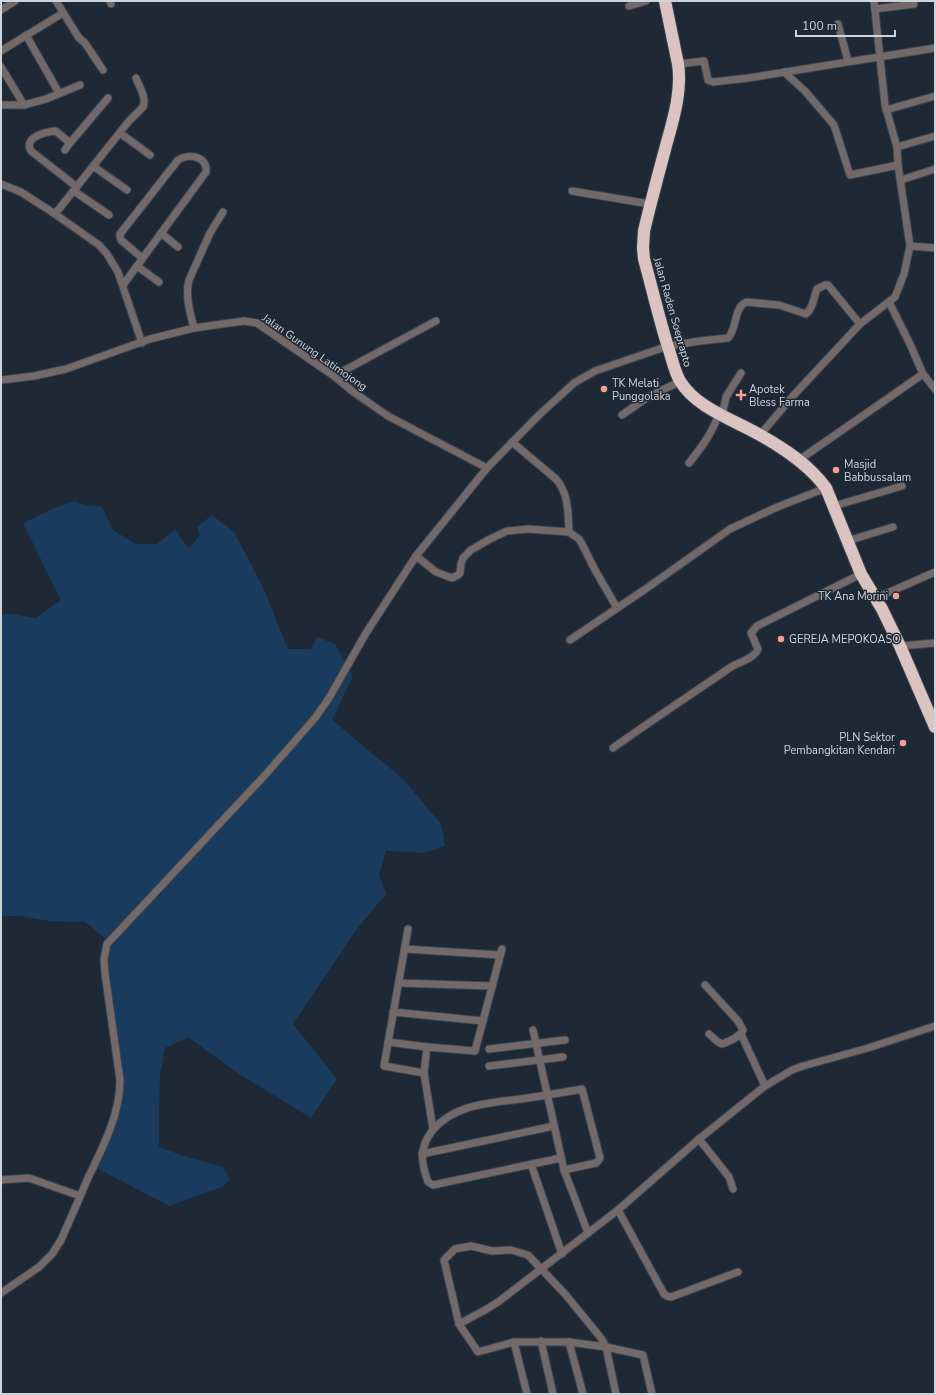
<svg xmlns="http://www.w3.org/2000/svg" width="936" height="1395" font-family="'Nunito Sans',sans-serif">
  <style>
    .green { fill: #193b5e }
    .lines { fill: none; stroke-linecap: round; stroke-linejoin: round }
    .street-casing { stroke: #3a4450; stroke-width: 9 }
    .highway-casing { stroke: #3a4450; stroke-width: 14 }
    .street { stroke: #726968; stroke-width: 7 }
    .highway { stroke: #dac3c1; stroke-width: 12 }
    .poi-dot { fill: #f59c95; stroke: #1e2935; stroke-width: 1.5 }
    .labels { text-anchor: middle; stroke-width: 3; stroke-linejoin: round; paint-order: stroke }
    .street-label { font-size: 11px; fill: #cdd4dc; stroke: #1e2935 }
    .poi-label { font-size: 11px; fill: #cdd4dc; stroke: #1e2935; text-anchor: start }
  </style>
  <rect width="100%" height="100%" fill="#1e2935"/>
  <path class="green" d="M 75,501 L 85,505 L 102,507 L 113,530 L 136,544 L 157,544 L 175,529 L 188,549 L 200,535 L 197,527 L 212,515 L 234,532 L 263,587 L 288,649 L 311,649 L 317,637 L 335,644 L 353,676 L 332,720 L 403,779 L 441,824 L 445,846 L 424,853 L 386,851 L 379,875 L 386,894 L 356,930 L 293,1024 L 337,1079 L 311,1118 L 233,1070 L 188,1037 L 165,1048 L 160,1073 L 159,1113 L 159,1147 L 184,1156 L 223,1167 L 230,1180 L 222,1187 L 169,1206 L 97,1168 C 109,1140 123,1111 123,1080 L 109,973 L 108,959 L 111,945 L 100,934 L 85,922 L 49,921 L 19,916 L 1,916 L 1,615 L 12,614 L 36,618 L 61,600 L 23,523 L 52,509 Z"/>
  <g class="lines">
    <g class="street-casing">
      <g id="street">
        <polyline points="56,1 79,38 85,43 103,70"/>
        <polyline points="110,1 111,4"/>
        <polyline points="629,6 646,1"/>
        <polyline points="875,9 914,4"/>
        <polyline points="1,10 15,1"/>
        <polyline points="838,24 848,61"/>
        <polyline points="26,35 59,93"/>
        <polyline points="1,51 63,13"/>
        <polyline points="678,64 704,61 708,80 713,82 748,78 935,48"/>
        <polyline points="1,67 24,105 1,105"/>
        <polyline points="784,72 805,91 834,125 850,175 898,165"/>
        <polyline points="24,105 46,99 80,85"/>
        <polyline points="886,110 935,96"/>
        <polyline points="120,133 150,155"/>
        <polyline points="897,147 935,136"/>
        <polyline points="65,150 70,143"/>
        <polyline points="93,166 127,190"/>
        <polyline points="901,180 935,169"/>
        <polyline points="1,184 21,192 55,214 99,245 107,254 118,272 142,343"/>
        <path d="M 77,187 L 31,151 C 23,138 44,132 55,131 L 57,132 L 70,143 L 108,98"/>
        <polyline points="74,191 109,215"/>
        <polyline points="572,191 650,204"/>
        <path d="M 55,214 L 129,121 L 143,107 C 147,98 139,86 136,78"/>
        <polyline points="161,233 178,247"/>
        <polyline points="910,246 935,248"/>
        <polyline points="137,266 159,282"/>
        <path d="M 123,285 L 206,172 C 208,156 188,153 178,160 L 120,234 L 120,237 L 121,240 L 142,258"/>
        <polyline points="889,302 910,344 923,374 935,389"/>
        <path d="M 194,328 C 190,312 185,296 189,280 L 210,233 L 223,212"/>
        <polyline points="334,376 436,321"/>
        <polyline points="1,380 34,376 66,369 150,339 194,328 244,321 257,323 334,376 352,391 388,416 487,468"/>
        <polyline points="622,415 648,397 681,381"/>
        <polyline points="722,416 726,397 741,373"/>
        <polyline points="760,435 792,397 860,324 895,297 904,274 910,246 898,165 897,147 885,105 874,1"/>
        <path d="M 512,442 L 556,479 C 569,494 568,513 569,532"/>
        <polyline points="799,460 923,374"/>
        <path d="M 689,463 C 701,448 713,432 719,413"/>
        <polyline points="834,506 902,486"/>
        <polyline points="847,541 893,527"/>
        <polyline points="416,556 436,572 452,578 458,575 460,573 461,564 463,558 471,550 490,539 507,531 528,529 569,532 579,539 582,544 595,570 617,608"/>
        <polyline points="876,598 935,572"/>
        <polyline points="570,640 647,588 730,529 775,508 826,488"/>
        <polyline points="900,646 935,643"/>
        <path d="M 613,748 C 652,720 692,694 731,667 C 738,663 756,657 758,649 L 751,633 L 757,626 L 861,574"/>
        <polyline points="408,929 384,1066 424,1073 433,1129"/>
        <polyline points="405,949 500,955"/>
        <polyline points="399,983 492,986"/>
        <path d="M 705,985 L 738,1021 L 743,1030 C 740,1037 730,1041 722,1044 L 718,1042 L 709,1034"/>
        <polyline points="393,1012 483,1021"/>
        <polyline points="533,1030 564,1170 588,1233"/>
        <polyline points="741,1034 765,1086"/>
        <polyline points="388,1042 427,1047"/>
        <polyline points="489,1049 565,1040"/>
        <polyline points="489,1066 563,1057"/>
        <polyline points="424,1073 427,1047 475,1051 502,949"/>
        <polyline points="699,1139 729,1177 733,1189"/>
        <polyline points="422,1154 554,1126"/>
        <path d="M 561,1158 L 433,1185 L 428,1182 C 421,1163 419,1148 432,1131 C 454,1104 490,1103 521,1099 C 541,1096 561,1093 582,1089 L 600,1158 L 598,1161 L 596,1163 L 564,1170"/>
        <polyline points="531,1164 562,1254"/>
        <polyline points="1,1180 29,1178 80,1196"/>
        <polyline points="618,1210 664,1294 667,1296 671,1297 738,1272"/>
        <path d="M 1,1293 L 39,1267 L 52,1254 L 61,1240 C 70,1220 79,1199 88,1178 C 103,1147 120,1115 120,1080 L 105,973 L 104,959 L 107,944 L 266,774 L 315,718 L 329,698 L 366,633 L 416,556 L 487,468 L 539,415 L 574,383 L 595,371 L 668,346 L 700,341 L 728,338 C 738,327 733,309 746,302 L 779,305 L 806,314 C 813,309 814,296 817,289 L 825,285 L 828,285 L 860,324"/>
        <polyline points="459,1324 485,1310 498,1302 618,1210 699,1139 765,1086 792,1070 803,1066 868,1048 935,1026"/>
        <polyline points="541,1341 553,1394"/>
        <polyline points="514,1342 527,1394"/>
        <polyline points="569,1342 514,1342 478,1352 459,1324 444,1260 455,1249 471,1246 492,1251 511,1250 528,1255 565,1294 601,1338 606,1347 616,1394"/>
        <polyline points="583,1394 569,1342 606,1347 643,1355 652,1394"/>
      </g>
    </g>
    <g class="highway-casing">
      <path id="highway" d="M 665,1 L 678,64 C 682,90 674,117 667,142 C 659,172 651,201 644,231 L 643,248 L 644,259 C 652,288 659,318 668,347 C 672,358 674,371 680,381 C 696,408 734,420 760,435 C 785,449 809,465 826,488 L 861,574 L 882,609 L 900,646 L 935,727"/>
    </g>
    <use href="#street" class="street"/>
    <use href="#highway" class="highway"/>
  </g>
  <g class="poi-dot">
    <circle cx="604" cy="389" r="4"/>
    <path d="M739 389h4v4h4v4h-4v4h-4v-4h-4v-4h4z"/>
    <circle cx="836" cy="470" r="4"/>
    <circle cx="896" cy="596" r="4"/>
    <circle cx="781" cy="639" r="4"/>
    <circle cx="903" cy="743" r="4"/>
  </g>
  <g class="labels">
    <g class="street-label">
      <text transform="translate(673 312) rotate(74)" y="4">Jalan Raden Soeprapto</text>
      <text transform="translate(315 352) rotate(35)" y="4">Jalan Gunung Latimojong</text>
    </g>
    <g class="poi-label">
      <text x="612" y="387">TK Melati<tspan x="612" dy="13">Punggolaka</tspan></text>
      <text x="749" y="393">Apotek<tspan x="749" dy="13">Bless Farma</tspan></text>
      <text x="844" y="468">Masjid<tspan x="844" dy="13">Babbussalam</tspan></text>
      <text x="888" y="600" text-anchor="end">TK Ana Morini</text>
      <text x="789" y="643">GEREJA MEPOKOASO</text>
      <text x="895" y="741" text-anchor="end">PLN Sektor<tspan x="895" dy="13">Pembangkitan Kendari</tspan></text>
    </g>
  </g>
  <rect width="936" height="1395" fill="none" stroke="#cdd4dc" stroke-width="4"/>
  <path d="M796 30v6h99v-6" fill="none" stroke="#cdd4dc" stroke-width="2"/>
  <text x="802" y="30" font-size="12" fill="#cdd4dc" stroke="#1e2935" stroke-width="3" paint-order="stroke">100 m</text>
</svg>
